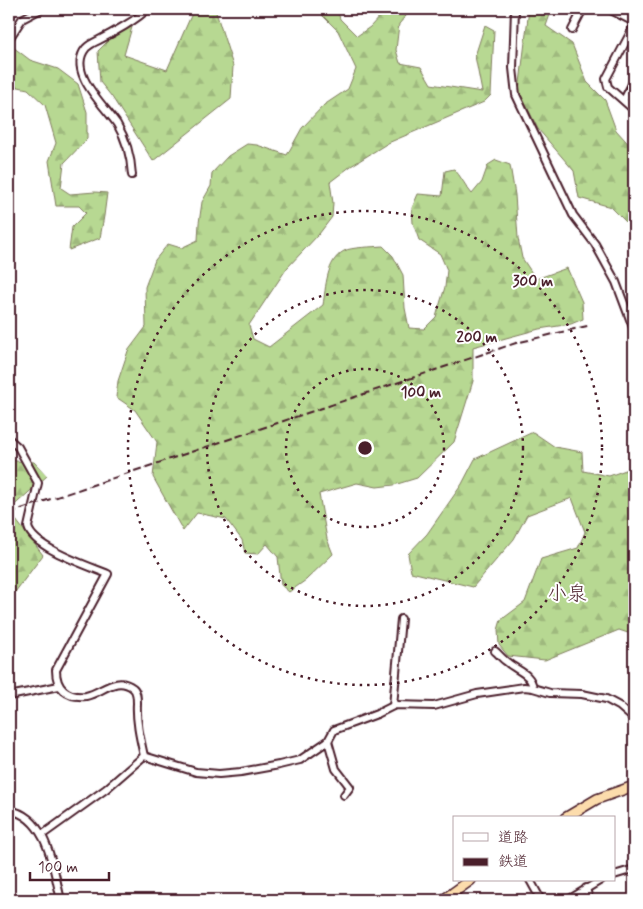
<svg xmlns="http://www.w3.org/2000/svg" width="643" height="909" font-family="Mynerve,'Klee One',sans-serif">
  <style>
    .forest { fill: url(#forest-firs); stroke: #807c5e }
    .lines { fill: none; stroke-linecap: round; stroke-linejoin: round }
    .minor-casing { stroke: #4a1f2b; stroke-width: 10 }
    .highway-casing { stroke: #4a1f2b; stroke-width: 12 }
    .minor { stroke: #fff; stroke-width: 6 }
    .highway { stroke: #fcdcac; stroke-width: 9 }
    .rail { stroke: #4a1f2b; stroke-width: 2; stroke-dasharray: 8 4; stroke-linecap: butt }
    .ring { fill: none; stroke: #4a1f2b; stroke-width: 2.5; stroke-dasharray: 2.5 5 }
    .labels { text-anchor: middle; stroke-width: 4; stroke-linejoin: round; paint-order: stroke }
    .quarter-label { font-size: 20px; fill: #4a1f2b; stroke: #fff }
    .centre { fill: #4a1f2b; stroke: #fff; stroke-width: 2.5 }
    .ring-label { font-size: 15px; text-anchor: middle; font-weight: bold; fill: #4a1f2b; stroke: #fff; stroke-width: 4; stroke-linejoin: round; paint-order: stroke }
  </style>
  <defs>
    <pattern id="forest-firs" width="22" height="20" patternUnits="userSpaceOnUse" patternTransform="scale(1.25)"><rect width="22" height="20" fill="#b7d892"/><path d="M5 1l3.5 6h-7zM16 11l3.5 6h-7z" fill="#9fb97e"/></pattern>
  </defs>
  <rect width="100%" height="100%" fill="#fff"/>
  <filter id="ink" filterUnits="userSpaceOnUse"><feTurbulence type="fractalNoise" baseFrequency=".02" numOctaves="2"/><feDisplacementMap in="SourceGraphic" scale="10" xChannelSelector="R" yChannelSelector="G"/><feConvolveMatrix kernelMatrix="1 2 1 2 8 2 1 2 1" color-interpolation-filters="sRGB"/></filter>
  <g filter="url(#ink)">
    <g class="forest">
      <polygon points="194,9 215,9 233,66 231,99 153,161 112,97 100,82 98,51 136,13 124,55 167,70"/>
      <path d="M 318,9 L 337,9 L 340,19 L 357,36 L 370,27 L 381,15 L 380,9 L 412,9 L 399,24 L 396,50 L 400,63 L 421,67 L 431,84 L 482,92 L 475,56 L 485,25 L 494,30 L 491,95 L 484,102 L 388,143 L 351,166 L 330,182 L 333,203 L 332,217 L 319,234 L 287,268 L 249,325 L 253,339 L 269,347 L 323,305 C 326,287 326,261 344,251 C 351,247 374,247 383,246 L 393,256 L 403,275 L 405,308 L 409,328 L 424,329 L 436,317 L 445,287 L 447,270 L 440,254 L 419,240 L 413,223 L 412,208 L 418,194 L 442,196 L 445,171 L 454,169 C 461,176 465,186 472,194 L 482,182 L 488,165 L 496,160 L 510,165 L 515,195 L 518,238 L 522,258 L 536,279 L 567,268 L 582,302 L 583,319 L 571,324 L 539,329 L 473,347 L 473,381 L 454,442 L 417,478 L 394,485 L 377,487 L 357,483 L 319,494 L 327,539 L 333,554 L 306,580 L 289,592 L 281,585 L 278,557 L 267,544 L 258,554 L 245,553 L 242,540 L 226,519 L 197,513 L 183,531 L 153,477 L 157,442 L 135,410 L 116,397 L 118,381 L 128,351 L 146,327 L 145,287 L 155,260 L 168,244 L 181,248 L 198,240 L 199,223 L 202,202 L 211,186 L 212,173 L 228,156 L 247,144 L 257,145 L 287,155 L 302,128 L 324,105 L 348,89 L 356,69 L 338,31 L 319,12 Z"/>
      <polygon points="529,9 552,9 546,26 572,44 587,82 605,100 616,130 634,150 634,237 633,229 611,207 579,198 574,171 538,129 519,91"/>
      <polygon points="9,44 30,60 58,69 78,84 87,112 87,139 64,163 61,188 70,194 95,192 107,193 104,216 100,238 69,250 72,227 86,213 79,206 56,206 49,161 56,143 45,105 28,89 9,85"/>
      <polygon points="533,432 555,447 582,452 583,471 609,476 631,468 634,453 634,635 619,630 545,660 508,656 499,645 498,630 501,620 525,602 541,559 578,548 585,532 572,498 527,515 514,539 473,587 411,572 408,554 427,534 462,484 475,459"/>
      <polygon points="9,453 15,461 34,462 47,476 9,510"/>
      <polygon points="9,511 43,555 9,600"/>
    </g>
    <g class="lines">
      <g class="minor-casing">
        <g id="minor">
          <polyline points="515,9 513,68 516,95 573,215 595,244 616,282 634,330"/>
          <polyline points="609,9 634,22"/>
          <polyline points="634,26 606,79 608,87 634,110"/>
          <polyline points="572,30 583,9"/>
          <polyline points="9,39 22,19 41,9"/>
          <polyline points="624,100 634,80"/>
          <path d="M 132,175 C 131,158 126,139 117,124 C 105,106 66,72 86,48 C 90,44 95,42 99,40 C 111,34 140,18 147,9"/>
          <path d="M 9,439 L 18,447 L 38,483 L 28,527 C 33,548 89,566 108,574 L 56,670 C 56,688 67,698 86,696 C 102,693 116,675 133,688 C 137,691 137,698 137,703 C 136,721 140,738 144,756"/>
          <path d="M 495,651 C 499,654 502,659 507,662 C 517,671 531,673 533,688"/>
          <polyline points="9,696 59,686"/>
          <polyline points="393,706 401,619"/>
          <polyline points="328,741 336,769 350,787 344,795"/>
          <path d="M 9,810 C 48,817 53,868 61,900"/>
          <polyline points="42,835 106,789 144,756 196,772 219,774 241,772 279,765 300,760 328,741 334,730 377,714 395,705 434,706 477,694 524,687 533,688 550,693 582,694 606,699 619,706 634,719"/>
          <polyline points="614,875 634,869"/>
          <polyline points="530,880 541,900"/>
          <polyline points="586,888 589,900"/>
          <polyline points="568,900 601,880"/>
        </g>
      </g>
      <g class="highway-casing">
        <g id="highway">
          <polyline points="565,818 597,799 634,786"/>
          <polyline points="443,900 471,880"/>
        </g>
      </g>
      <use href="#minor" class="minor"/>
      <use href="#highway" class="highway"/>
      <polyline class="rail" points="9,513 516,343 591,325"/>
    </g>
  </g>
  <g class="ring">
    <circle cx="365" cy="448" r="79"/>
    <circle cx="365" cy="448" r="158"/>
    <circle cx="365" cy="448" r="237"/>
  </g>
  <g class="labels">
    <g class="quarter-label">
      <text x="567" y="600">小泉</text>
    </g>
  </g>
  <circle cx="365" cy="448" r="8" class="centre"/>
  <g class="ring-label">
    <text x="533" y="286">300 m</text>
    <text x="477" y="342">200 m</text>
    <text x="421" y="397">100 m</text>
  </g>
  <rect width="643" height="909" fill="none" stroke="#fff" stroke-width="30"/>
  <rect x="15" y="15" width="613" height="879" fill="none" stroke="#4a1f2b" stroke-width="2" filter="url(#ink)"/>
  <rect x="453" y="816" width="162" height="65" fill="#ffffff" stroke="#b7a5aa"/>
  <rect x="463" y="833" width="25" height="8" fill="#ffffff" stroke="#b7a5aa"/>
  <text x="498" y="842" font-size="15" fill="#4a1f2b">道路</text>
  <rect x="463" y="858" width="25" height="8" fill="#4a1f2b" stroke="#b7a5aa"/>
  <text x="498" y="866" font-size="15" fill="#4a1f2b">鉄道</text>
  <path d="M30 872v8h79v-8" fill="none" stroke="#4a1f2b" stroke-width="2.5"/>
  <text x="38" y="872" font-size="15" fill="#4a1f2b" stroke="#ffffff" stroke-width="4" paint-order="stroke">100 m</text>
</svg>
